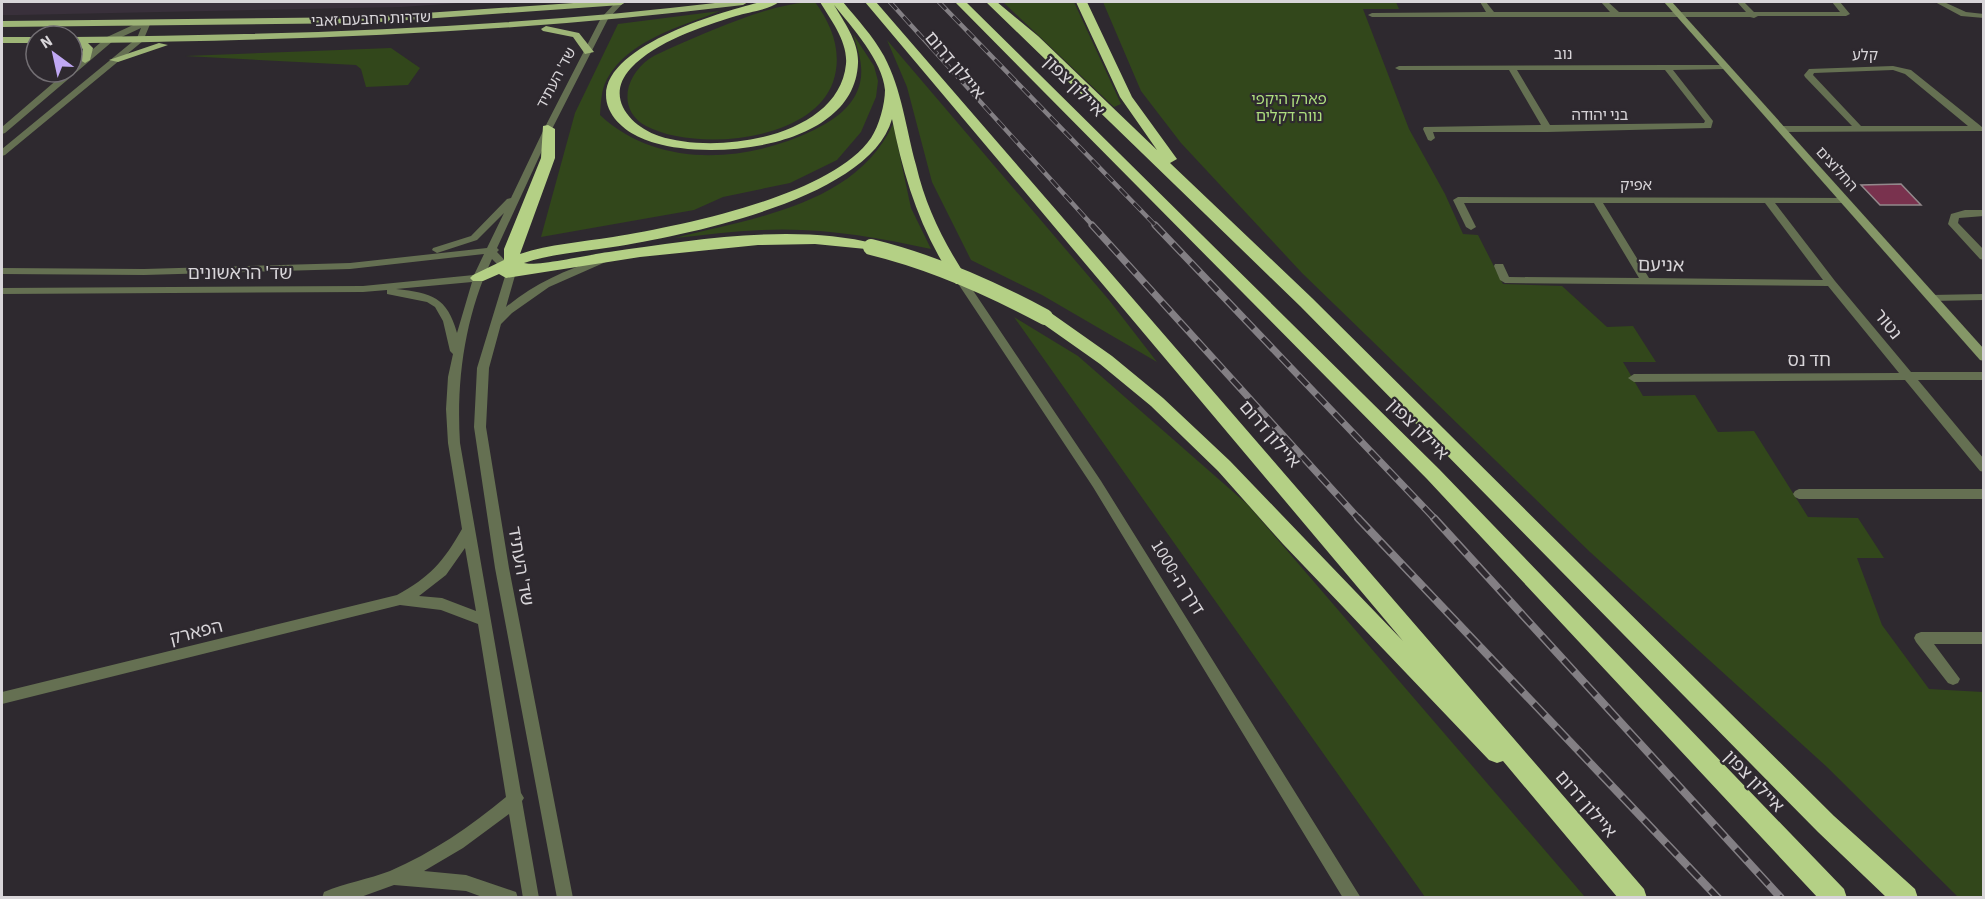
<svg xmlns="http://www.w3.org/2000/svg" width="1985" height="899" font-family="'Source Sans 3','Noto Sans Hebrew',sans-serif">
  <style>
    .built { fill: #39303b }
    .green { fill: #32471b }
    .building { fill: #79324e; stroke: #93898c; stroke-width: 1.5 }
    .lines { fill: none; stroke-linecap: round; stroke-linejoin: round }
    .street { fill: #657052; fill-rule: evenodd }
    .secondary { fill: #859767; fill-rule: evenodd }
    .primary { fill: #9eb577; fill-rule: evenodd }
    .highway { fill: #b4d085; fill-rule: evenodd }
    .rail-far2-casing { stroke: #837f84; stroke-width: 4.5 }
    .rail-far1-casing { stroke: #837f84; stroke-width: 7 }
    .rail-casing { stroke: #837f84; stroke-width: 8 }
    .rail-far2 { stroke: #2e292f; stroke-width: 3; stroke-dasharray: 10; stroke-linecap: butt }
    .rail-far1 { stroke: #2e292f; stroke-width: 4.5; stroke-dasharray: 13; stroke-linecap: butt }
    .rail { stroke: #2e292f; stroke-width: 5; stroke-dasharray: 16; stroke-linecap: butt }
    .highway-bridge { stroke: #b4d085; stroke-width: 16 }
    .labels { text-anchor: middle; stroke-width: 4.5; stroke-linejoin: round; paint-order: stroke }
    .far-street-label { font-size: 15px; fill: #d8d5d9; stroke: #2e292f }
    .far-park-label { font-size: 15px; fill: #adde7e; stroke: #2e292f }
    .street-label { font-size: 18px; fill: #d8d5d9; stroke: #2e292f }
  </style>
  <rect width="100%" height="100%" fill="#2e292f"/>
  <polygon class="built" points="2,2 472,2 402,7 18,15 2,15"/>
  <g class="green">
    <path d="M 815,2 C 832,25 843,53 833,82 C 812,142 695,152 646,126 C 617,110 625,76 649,59 C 656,54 665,51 673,47 C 712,30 774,2 815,2 Z"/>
    <polygon points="1003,2 1074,2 1121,104 1114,107"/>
    <polygon points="1103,2 1396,2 1399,9 1363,9 1409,129 1445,194 1463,234 1478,235 1503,284 1562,286 1607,327 1633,326 1656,362 1623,362 1643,396 1695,395 1718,432 1754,431 1808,517 1858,518 1884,558 1857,558 1882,625 1929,689 1983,692 1983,897 1958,897 1827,767 1590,552 1302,273 1181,143 1141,91"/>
    <path d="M 720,11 C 682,26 628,40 607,79 C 601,90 601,103 600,115 C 658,169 746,163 814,130 C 834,120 854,107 860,83 C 864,66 858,50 853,34 L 874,66 L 878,81 L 876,97 L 861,132 L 837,160 L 790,183 L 723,197 L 694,210 L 541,237 L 575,113 L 618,24 Z"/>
    <polygon points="887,40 1109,300 1157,362 1042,295 971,260 932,182 907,87"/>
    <polygon points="391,48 420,68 408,85 366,87 361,69 356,65 185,56"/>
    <path d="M 893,124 L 911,208 L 931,249 C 876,237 819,227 762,230 C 733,231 704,235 675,238 C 753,218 856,205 893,124 Z"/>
    <polygon points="1014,317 1078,356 1247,504 1585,897 1425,897"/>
  </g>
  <polygon class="building" points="1901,184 1921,205 1880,205 1861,185"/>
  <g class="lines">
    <g class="street">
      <path d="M 616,2 L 624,2 L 608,19 L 552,129 L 497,248 L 499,250 L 497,252 L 516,272 L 506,307 C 534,284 565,270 599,259 L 607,259 L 608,261 L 549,287 L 512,313 L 501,324 L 489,368 L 486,427 L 509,568 L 573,898 L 557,898 L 495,568 L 474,427 L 477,368 L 506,273 L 492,259 C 465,316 456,380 460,443 L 521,793 L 524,798 L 522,801 L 539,898 L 523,898 L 509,814 L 463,848 L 424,871 L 466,875 L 516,892 L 518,898 L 485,898 L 466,891 L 394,885 L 358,898 L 322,898 L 324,892 C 345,883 369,879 390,871 C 432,853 471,826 506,797 L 478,624 L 441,610 L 400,605 L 2,704 L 2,692 L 397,595 C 429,578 444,561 462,529 L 448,443 L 446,409 L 448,377 L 453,354 L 450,351 L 443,321 L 435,307 L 427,302 L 387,294 L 387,290 L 363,292 L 2,294 L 2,288 L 363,286 L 474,275 L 484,254 L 350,269 L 144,275 L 2,274 L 2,268 L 144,269 L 350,263 L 487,248 L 504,213 L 477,240 L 437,253 L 432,250 L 433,248 L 471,236 L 507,199 L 511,198 L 544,129 L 601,18 ZM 472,282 L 457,333 C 447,297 432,293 396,289 ZM 465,548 L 476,611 L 442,598 L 419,596 L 446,575 Z"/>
      <polygon points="1480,2 1486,2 1494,12 1610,12 1601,2 1608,2 1619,12 1746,12 1737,2 1744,2 1754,12 1840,12 1832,2 1840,2 1850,14 1846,16 1758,16 1754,18 1750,17 1372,17 1368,15 1372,13 1486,12"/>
      <polygon points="1935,2 1944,2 1966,12 1984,14 1984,18 1961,16"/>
      <polygon points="144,20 151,22 143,41 5,155 2,156 2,149 137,38 141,28 113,41 5,133 2,134 2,127 66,72 72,72 72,67 107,37"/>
      <path d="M 1667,65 L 1729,65 L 1729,69 L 1726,69 L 1673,70 L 1713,121 L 1711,128 L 1548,132 L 1433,132 L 1435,138 L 1431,141 L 1428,140 L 1423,129 L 1424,127 L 1541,125 L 1509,70 L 1399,70 L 1395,68 L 1399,66 ZM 1517,70 L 1665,70 L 1705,121 L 1704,123 L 1550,125 Z"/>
      <path d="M 1893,66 L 1911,70 L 1982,127 L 1982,131 L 1781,132 L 1777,129 L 1781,126 L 1852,126 L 1805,77 L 1804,75 L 1809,69 ZM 1893,70 L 1905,74 L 1968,126 L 1861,126 L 1813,75 L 1814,73 Z"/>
      <path d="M 1458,197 L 1847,198 L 1847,202 L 1844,203 L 1775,203 L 1835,281 L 1911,372 L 1984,372 L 1984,380 L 1918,380 L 1984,459 L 1984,472 L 1980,471 L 1905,380 L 1634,382 L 1628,378 L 1634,374 L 1899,373 L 1828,286 L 1505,283 L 1500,280 L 1494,266 L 1495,264 L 1503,264 L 1509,277 L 1639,278 L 1594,203 L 1464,203 L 1476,227 L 1471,230 L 1466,227 L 1453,200 ZM 1603,203 L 1765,203 L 1823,280 L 1649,278 Z"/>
      <polygon points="1965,210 1984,210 1984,216 1959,218 1958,223 1984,250 1984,260 1980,259 1948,224 1951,214"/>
      <polygon points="962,279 966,280 1101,481 1361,898 1343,898 1093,487 957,282"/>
      <polygon points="1984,294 1984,300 1931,301 1926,298 1931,295"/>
      <polygon points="1799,489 1984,489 1984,499 1799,499 1795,497 1793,494 1795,491"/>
      <polygon points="1921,632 1984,632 1984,644 1934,644 1960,679 1958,683 1953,685 1948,683 1916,642 1914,638 1916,634"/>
    </g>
    <polygon class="secondary" points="1664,2 1672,2 1984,349 1984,361 1980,360"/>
    <g class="primary">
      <polygon points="588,2 626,2 621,5 366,23 2,27 2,21 366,17"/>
      <path d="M 724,2 L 748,2 L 743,5 C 525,32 307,40 88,43 L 93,48 L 90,60 L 85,63 L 80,60 L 83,49 L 72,44 L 72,37 C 290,35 507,28 724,2 Z"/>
      <polygon points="546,26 579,33 594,52 585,54 573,37 543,31 541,29"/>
      <rect x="2" y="37" width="34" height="6"/>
      <polygon points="159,43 168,45 118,62 109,60"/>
    </g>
    <g class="highway">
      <path d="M 761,2 L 779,2 C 769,10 748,12 736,16 C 701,27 657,41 631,68 C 604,97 630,126 659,136 C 716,155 839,138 846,64 C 848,42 831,20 820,2 L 843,2 C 857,19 873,36 884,56 C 902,90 906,129 916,165 C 926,208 945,245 969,281 L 966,284 L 956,284 C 921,233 904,179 892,119 C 870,199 686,235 613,247 C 583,252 553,253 524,263 C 536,267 592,254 609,252 C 692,240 794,223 876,244 L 878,247 L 876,250 L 815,244 L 758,245 L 640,257 L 506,278 L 499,274 L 483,281 L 473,281 L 470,278 L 473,275 L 504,260 L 504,249 L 541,158 L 543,126 L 548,125 L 555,129 L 555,158 L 520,254 C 550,244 582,242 613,237 C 681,226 831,196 871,138 C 879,126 885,104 885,90 C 883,61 851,26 834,5 C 844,22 859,42 858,63 C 855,147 716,161 655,143 C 637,138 617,127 609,109 C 584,50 724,11 761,2 Z"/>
      <polygon points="865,2 876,2 1644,889 1647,898 1618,898 1503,761 1497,763 1489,760 1283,544 1218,471 1151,406 1100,364 1039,321 1037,317 1039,313 1051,313 1112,356 1163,398 1230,461 1403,641"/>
      <polygon points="955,2 966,2 1439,469 1844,889 1847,898 1818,898 1427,479"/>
      <polygon points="986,2 997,2 1038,36 1157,150 1120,97 1076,2 1087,2 1132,97 1177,159 1170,163 1312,298 1834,816 1915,889 1918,898 1887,898 1818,832 1300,306"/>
    </g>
    <g class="rail-far2-casing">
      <g id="rail-far2">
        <polyline points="890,2 1093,226"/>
        <polyline points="939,2 1156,226"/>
      </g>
    </g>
    <g class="rail-far1-casing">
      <g id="rail-far1">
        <polyline points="1092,225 1359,519"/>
        <polyline points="1155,225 1435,519"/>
      </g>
    </g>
    <g class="rail-casing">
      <g id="rail">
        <polyline points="1358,518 1718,898"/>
        <polyline points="1434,518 1781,898"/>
      </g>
    </g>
    <use href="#rail-far2" class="rail-far2"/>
    <use href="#rail-far1" class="rail-far1"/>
    <use href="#rail" class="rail"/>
    <path class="highway-bridge" d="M 871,247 C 933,262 989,287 1045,317"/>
  </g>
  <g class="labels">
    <g class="far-street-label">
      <text transform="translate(371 19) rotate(-2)" y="5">שדרות רחבעם זאבי</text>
      <text x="1563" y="59">נוב</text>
      <text x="1865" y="60">קלע</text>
      <text transform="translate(556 78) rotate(-62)" y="5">שד' העתיד</text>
      <text x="1600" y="120">בני יהודה</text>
      <text transform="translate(1837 169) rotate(48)" y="5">החלוצים</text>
      <text x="1636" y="190">אפיק</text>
    </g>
    <g class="far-park-label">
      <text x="1289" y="104">פארק היקפי<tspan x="1289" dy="17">נווה דקלים</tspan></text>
    </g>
    <g class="street-label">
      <text transform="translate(955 65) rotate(50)" y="6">איילון דרום</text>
      <text transform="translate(1074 86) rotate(45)" y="6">איילון צפון</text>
      <text transform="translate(1661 265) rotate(1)" y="6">אניעם</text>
      <text x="240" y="279">שד' הראשונים</text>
      <text transform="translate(1888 324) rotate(51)" y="6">נטור</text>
      <text x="1809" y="366">חד נס</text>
      <text transform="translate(1418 429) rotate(45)" y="6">איילון צפון</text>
      <text transform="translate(1270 434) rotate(49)" y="6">איילון דרום</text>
      <text transform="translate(521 566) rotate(80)" y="6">שד' העתיד</text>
      <text transform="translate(1178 577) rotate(58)" y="6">דרך ה-1000</text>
      <text transform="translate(196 632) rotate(-14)" y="6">הפארק</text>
      <text transform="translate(1754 781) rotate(46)" y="6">איילון צפון</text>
      <text transform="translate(1586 804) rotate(49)" y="6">איילון דרום</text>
    </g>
  </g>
  <rect width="1985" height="899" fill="none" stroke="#d8d5d9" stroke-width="6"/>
  <g transform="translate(54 54) rotate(327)"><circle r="28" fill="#2e292f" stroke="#726e73" stroke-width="1.5"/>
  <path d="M0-4.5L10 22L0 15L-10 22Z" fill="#c0a8f4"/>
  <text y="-9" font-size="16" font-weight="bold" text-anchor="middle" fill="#d8d5d9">N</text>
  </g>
</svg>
